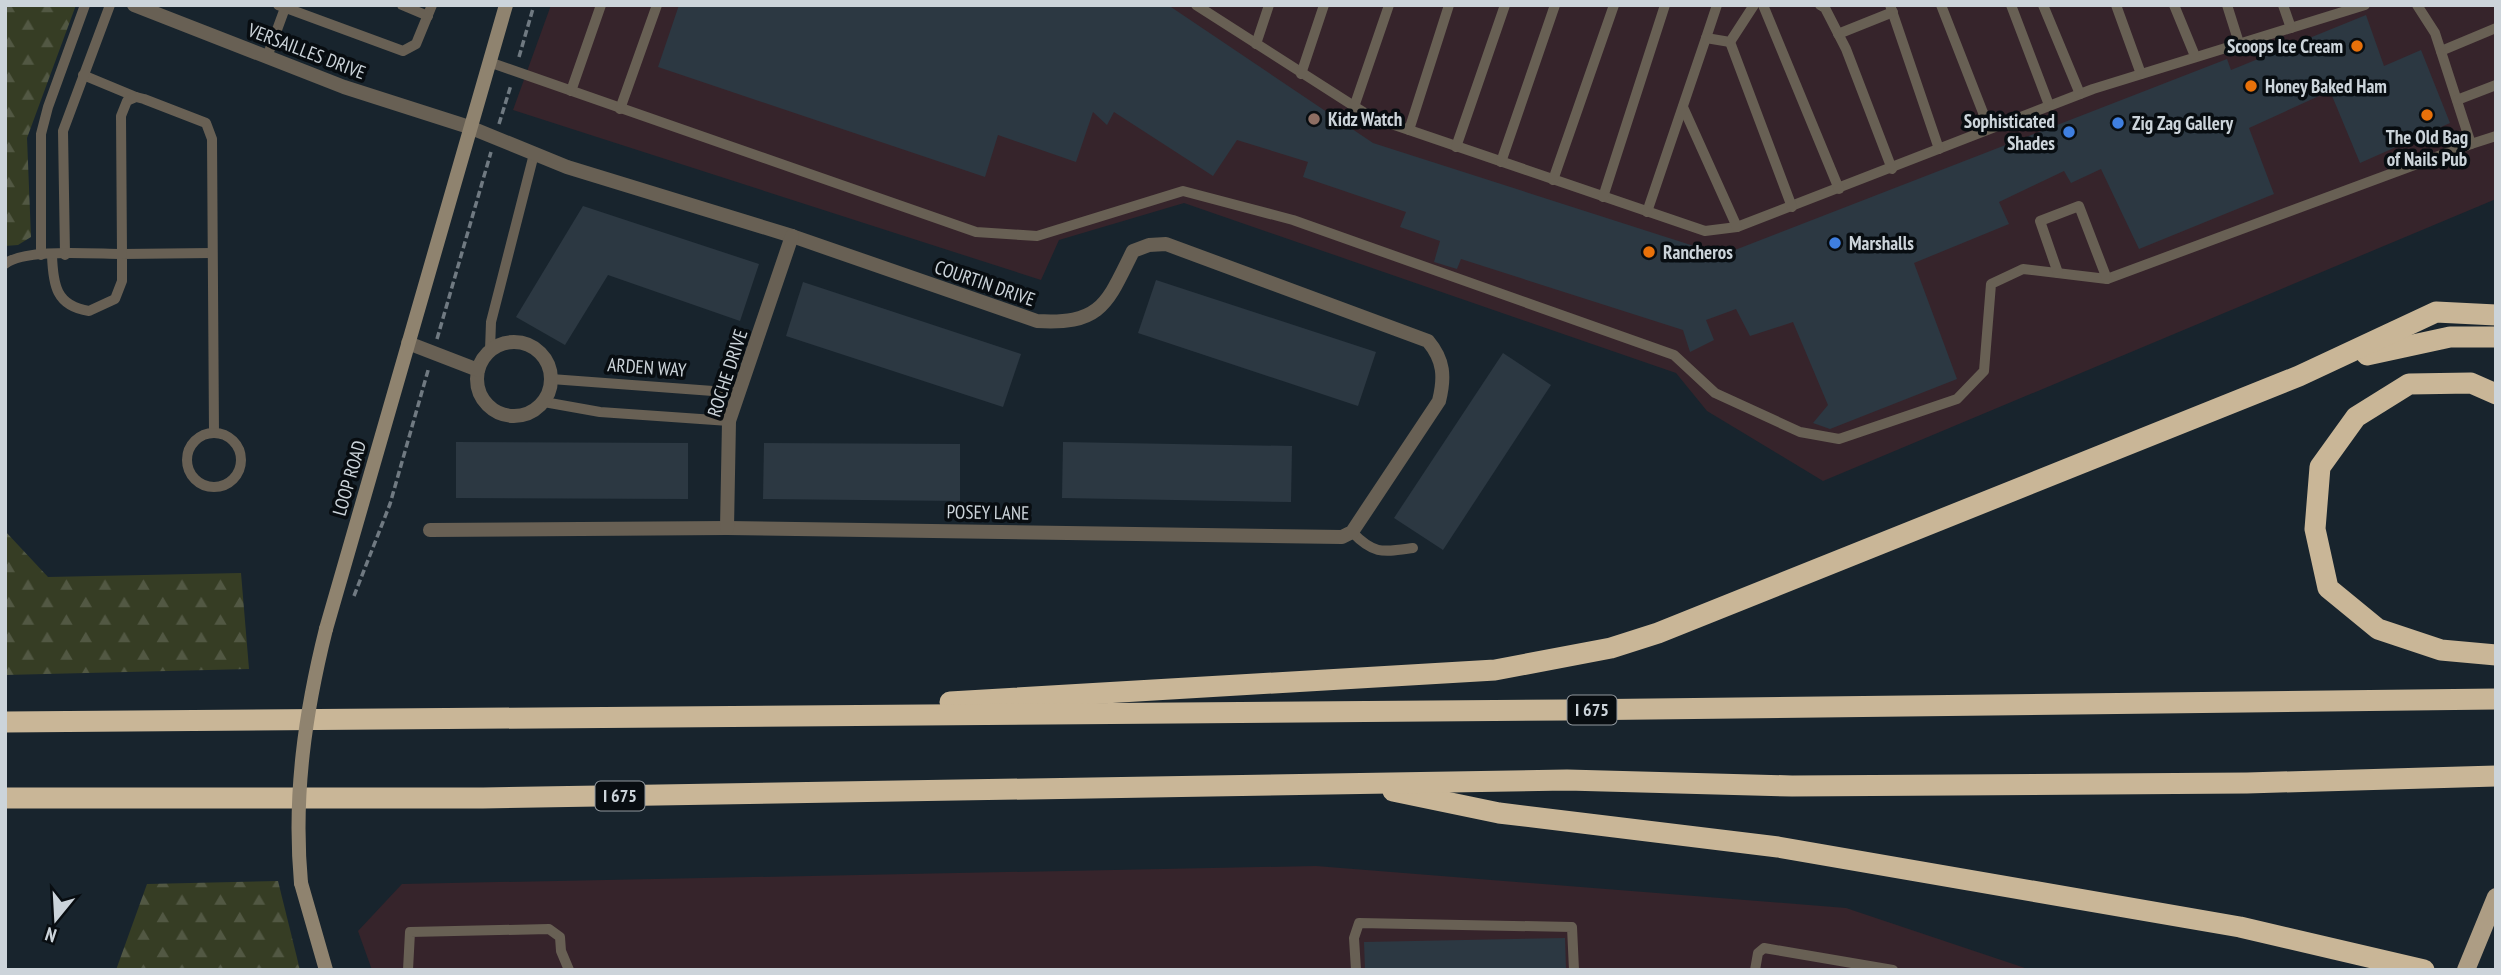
<svg xmlns="http://www.w3.org/2000/svg" width="2501" height="975" font-family="'PT Sans Narrow',sans-serif">
  <style>
    .commercial { fill: #36242b }
    .forest { fill: url(#forest-firs) }
    .building { fill: #2c3842 }
    .lines { fill: none; stroke-linecap: round; stroke-linejoin: round }
    .path { stroke: #707a82; stroke-width: 3.5; stroke-dasharray: 7 3.5; stroke-linecap: butt }
    .lane { stroke: #686054; stroke-width: 10 }
    .street { stroke: #686054; stroke-width: 14 }
    .secondary { stroke: #8f836f; stroke-width: 14 }
    .primary { stroke: #ad9d84; stroke-width: 18 }
    .highway { stroke: #c9b697; stroke-width: 21 }
    .secondary-bridge { stroke: #8f836f; stroke-width: 14 }
    .food-dot { fill: #e8710a; stroke: #080d11; stroke-width: 2.5 }
    .education-dot { fill: #8d6e63; stroke: #080d11; stroke-width: 2.5 }
    .shop-dot { fill: #3f7fe0; stroke: #080d11; stroke-width: 2.5 }
    .labels { text-anchor: middle; stroke-width: 7; stroke-linejoin: round; paint-order: stroke }
    .shield { fill: #080d11; stroke: #91989e; stroke-width: 2 }
    .shield-label { font-size: 18px; font-weight: bold; fill: #ccd4da }
    .poi-label { font-size: 19px; font-weight: bold; fill: #ccd4da; stroke: #080d11; text-anchor: start }
    .street-label { font-size: 19px; fill: #ccd4da; stroke: #080d11 }
  </style>
  <defs>
    <pattern id="forest-firs" width="22" height="20" patternUnits="userSpaceOnUse" patternTransform="scale(1.75)"><rect width="22" height="20" fill="#363d24"/><path d="M5 1l3.5 6h-7zM16 11l3.5 6h-7z" fill="#525843"/></pattern>
  </defs>
  <rect width="100%" height="100%" fill="#18242d"/>
  <g class="commercial">
    <polygon points="551,5 2496,5 2496,199 1823,481 1707,411 1676,373 1184,203 1059,240 1041,280 513,110"/>
    <polygon points="1316,866 1846,908 2031,970 372,970 358,931 402,884"/>
  </g>
  <g class="forest">
    <polygon points="5,5 76,5 27,138 31,237 18,245 5,246"/>
    <polygon points="5,531 48,577 241,573 249,669 5,675"/>
    <polygon points="278,881 300,970 116,970 147,884"/>
  </g>
  <g class="building">
    <polygon points="679,5 1168,5 1373,143 1722,255 2227,59 2231,70 2366,15 2384,66 2421,50 2450,123 2360,163 2330,91 2249,128 2274,194 2139,249 2101,169 2071,183 2064,171 1999,202 2009,224 1914,263 1957,379 1830,429 1813,423 1828,405 1793,322 1750,336 1736,309 1706,320 1714,340 1690,352 1683,330 1461,259 1457,269 1434,262 1440,241 1400,227 1406,212 1303,177 1308,162 1237,140 1213,176 1114,112 1107,125 1093,112 1076,162 998,135 985,177 658,67"/>
    <polygon points="583,206 759,264 740,321 608,275 565,345 516,317"/>
    <polygon points="1156,280 1376,352 1358,406 1138,333"/>
    <polygon points="803,282 1021,354 1003,407 786,336"/>
    <polygon points="1503,353 1551,385 1443,550 1394,518"/>
    <polygon points="456,442 688,443 688,499 456,498"/>
    <polygon points="1063,442 1292,446 1291,502 1062,498"/>
    <polygon points="764,443 960,444 960,501 763,499"/>
    <polygon points="1565,938 1566,970 1365,970 1364,942"/>
  </g>
  <g class="lines">
    <g class="path">
      <polyline points="519,57 534,5"/>
      <polyline points="499,124 511,85"/>
      <polyline points="437,339 491,152"/>
      <polyline points="354,596 390,504 429,367"/>
    </g>
    <g class="lane">
      <polyline points="278,5 403,51 416,44 432,5"/>
      <polyline points="402,5 428,16"/>
      <polyline points="1196,5 1371,117 1705,231 1737,227 2093,89 2365,5"/>
      <polyline points="1763,5 1839,189"/>
      <polyline points="1820,5 1825,8 1846,49 1892,169"/>
      <polyline points="1890,5 1939,149"/>
      <polyline points="1941,5 1989,128"/>
      <polyline points="2011,5 2049,105"/>
      <polyline points="2043,5 2080,94"/>
      <polyline points="2116,5 2141,74"/>
      <polyline points="2174,5 2195,56"/>
      <polyline points="2227,5 2239,43"/>
      <polyline points="2283,5 2291,28"/>
      <polyline points="1838,34 1893,12"/>
      <polyline points="1706,38 1717,5"/>
      <polyline points="1730,42 1792,207"/>
      <polyline points="1256,44 1269,5"/>
      <polyline points="2441,51 2496,28"/>
      <polyline points="267,57 285,8"/>
      <polyline points="489,62 976,232 1037,236 1183,191 1293,220 1674,355 1715,393 1800,432 1839,439 1957,399 1984,371 1991,284 2023,269 2107,279 2471,144 2435,33 2417,5"/>
      <polyline points="1301,74 1324,5"/>
      <polyline points="83,75 136,97"/>
      <polyline points="571,91 601,5"/>
      <polyline points="2457,100 2496,85"/>
      <polyline points="1354,107 1389,5"/>
      <polyline points="1683,107 1737,227"/>
      <polyline points="620,109 657,5"/>
      <polyline points="1409,130 1449,5"/>
      <polyline points="2471,144 2496,136"/>
      <polyline points="1456,147 1505,5"/>
      <polyline points="1501,162 1555,5"/>
      <polyline points="1553,180 1614,5"/>
      <polyline points="1603,197 1665,5"/>
      <polyline points="1647,212 1706,38 1730,42 1754,5"/>
      <polyline points="41,255 41,134 48,107 85,5"/>
      <path d="M 52,255 C 53,285 56,306 89,311 L 115,299 L 122,281 L 122,254 L 212,253"/>
      <polyline points="65,255 63,131 110,5"/>
      <path d="M 5,264 C 24,248 95,254 122,254 L 121,116 L 127,101 L 136,97 L 144,99 L 206,123 L 212,139 L 214,433"/>
      <polyline points="2058,273 2040,221 2079,206 2107,279"/>
      <polyline points="490,350 491,322 534,154"/>
      <polyline points="551,379 740,393"/>
      <polyline points="544,402 600,412 729,421"/>
      <circle cx="214" cy="460" r="27"/>
      <path d="M 1352,532 C 1374,555 1383,552 1413,548"/>
      <polyline points="408,970 410,932 549,929 560,937 561,951 569,970"/>
      <polyline points="1356,970 1354,938 1359,923 1572,927 1574,970"/>
      <polyline points="1755,970 1758,953 1764,948 1893,970"/>
    </g>
    <g class="street">
      <path d="M 134,5 L 344,87 L 469,127 L 567,167 L 792,236 L 1037,321 C 1102,325 1107,303 1133,251 L 1149,245 L 1166,244 L 1428,341 C 1444,360 1445,377 1439,401 L 1352,532 L 1342,537 L 727,528 L 430,530"/>
      <circle cx="514" cy="379" r="37"/>
      <polyline points="408,343 478,370"/>
      <polyline points="727,528 729,421 792,236"/>
    </g>
    <g class="secondary">
      <polyline points="326,629 506,5"/>
      <polyline points="301,883 326,970"/>
    </g>
    <polyline class="primary" points="2466,970 2496,897"/>
    <g class="highway">
      <polyline points="2367,355 2450,337 2496,337"/>
      <polyline points="2496,394 2471,383 2409,384 2356,417 2320,467 2315,529 2328,588 2378,629 2441,650 2496,655"/>
      <polyline points="950,702 1495,670 1611,648 1658,633 2299,376 2436,312 2496,315"/>
      <polyline points="5,722 1566,710 2496,699"/>
      <polyline points="1393,791 1499,813 1778,847 2240,927 2424,970"/>
      <polyline points="5,798 483,798 1567,780 1792,786 2247,783 2496,776"/>
    </g>
    <path class="secondary-bridge" d="M 301,883 C 293,796 305,713 326,629"/>
  </g>
  <g class="food-dot">
    <circle cx="2357" cy="46" r="7"/>
    <circle cx="2251" cy="86" r="7"/>
    <circle cx="2427" cy="115" r="7"/>
    <circle cx="1649" cy="252" r="7"/>
  </g>
  <circle class="education-dot" cx="1314" cy="119" r="7"/>
  <g class="shop-dot">
    <circle cx="2118" cy="123" r="7"/>
    <circle cx="2069" cy="132" r="7"/>
    <circle cx="1835" cy="243" r="7"/>
  </g>
  <g class="labels">
    <g class="shield">
      <rect x="1567.5" y="695.5" width="49" height="29" rx="5"/>
      <rect x="595.5" y="781.5" width="49" height="29" rx="5"/>
    </g>
    <g class="shield-label">
      <text x="1592" y="716">I 675</text>
      <text x="620" y="802">I 675</text>
    </g>
    <g class="poi-label">
      <text x="2343" y="53" text-anchor="end">Scoops Ice Cream</text>
      <text x="2265" y="93">Honey Baked Ham</text>
      <text x="1328" y="126">Kidz Watch</text>
      <text x="2055" y="128" text-anchor="end">Sophisticated<tspan x="2055" dy="22">Shades</tspan></text>
      <text x="2132" y="130">Zig Zag Gallery</text>
      <text x="2427" y="144" text-anchor="middle">The Old Bag<tspan x="2427" dy="22">of Nails Pub</tspan></text>
      <text x="1849" y="250">Marshalls</text>
      <text x="1663" y="259">Rancheros</text>
    </g>
    <g class="street-label">
      <text transform="translate(307 51) rotate(21)" y="7">VERSAILLES DRIVE</text>
      <text transform="translate(985 283) rotate(19)" y="7">COURTIN DRIVE</text>
      <text transform="translate(647 367) rotate(4)" y="7">ARDEN WAY</text>
      <text transform="translate(727 373) rotate(-72)" y="7">ROCHE DRIVE</text>
      <text transform="translate(349 478) rotate(-74)" y="7">LOOP ROAD</text>
      <text transform="translate(988 512) rotate(1)" y="7">POSEY LANE</text>
    </g>
  </g>
  <rect width="2501" height="975" fill="none" stroke="#ccd4da" stroke-width="14"/>
  <g transform="translate(56 919) rotate(198)" stroke="#080d11" stroke-width="5" paint-order="stroke">
  <path d="M0-5L12 26L0 18L-12 26Z" fill="#ccd4da"/>
  <text y="-10" font-size="19" font-weight="bold" text-anchor="middle" fill="#ccd4da">N</text>
  </g>
</svg>
